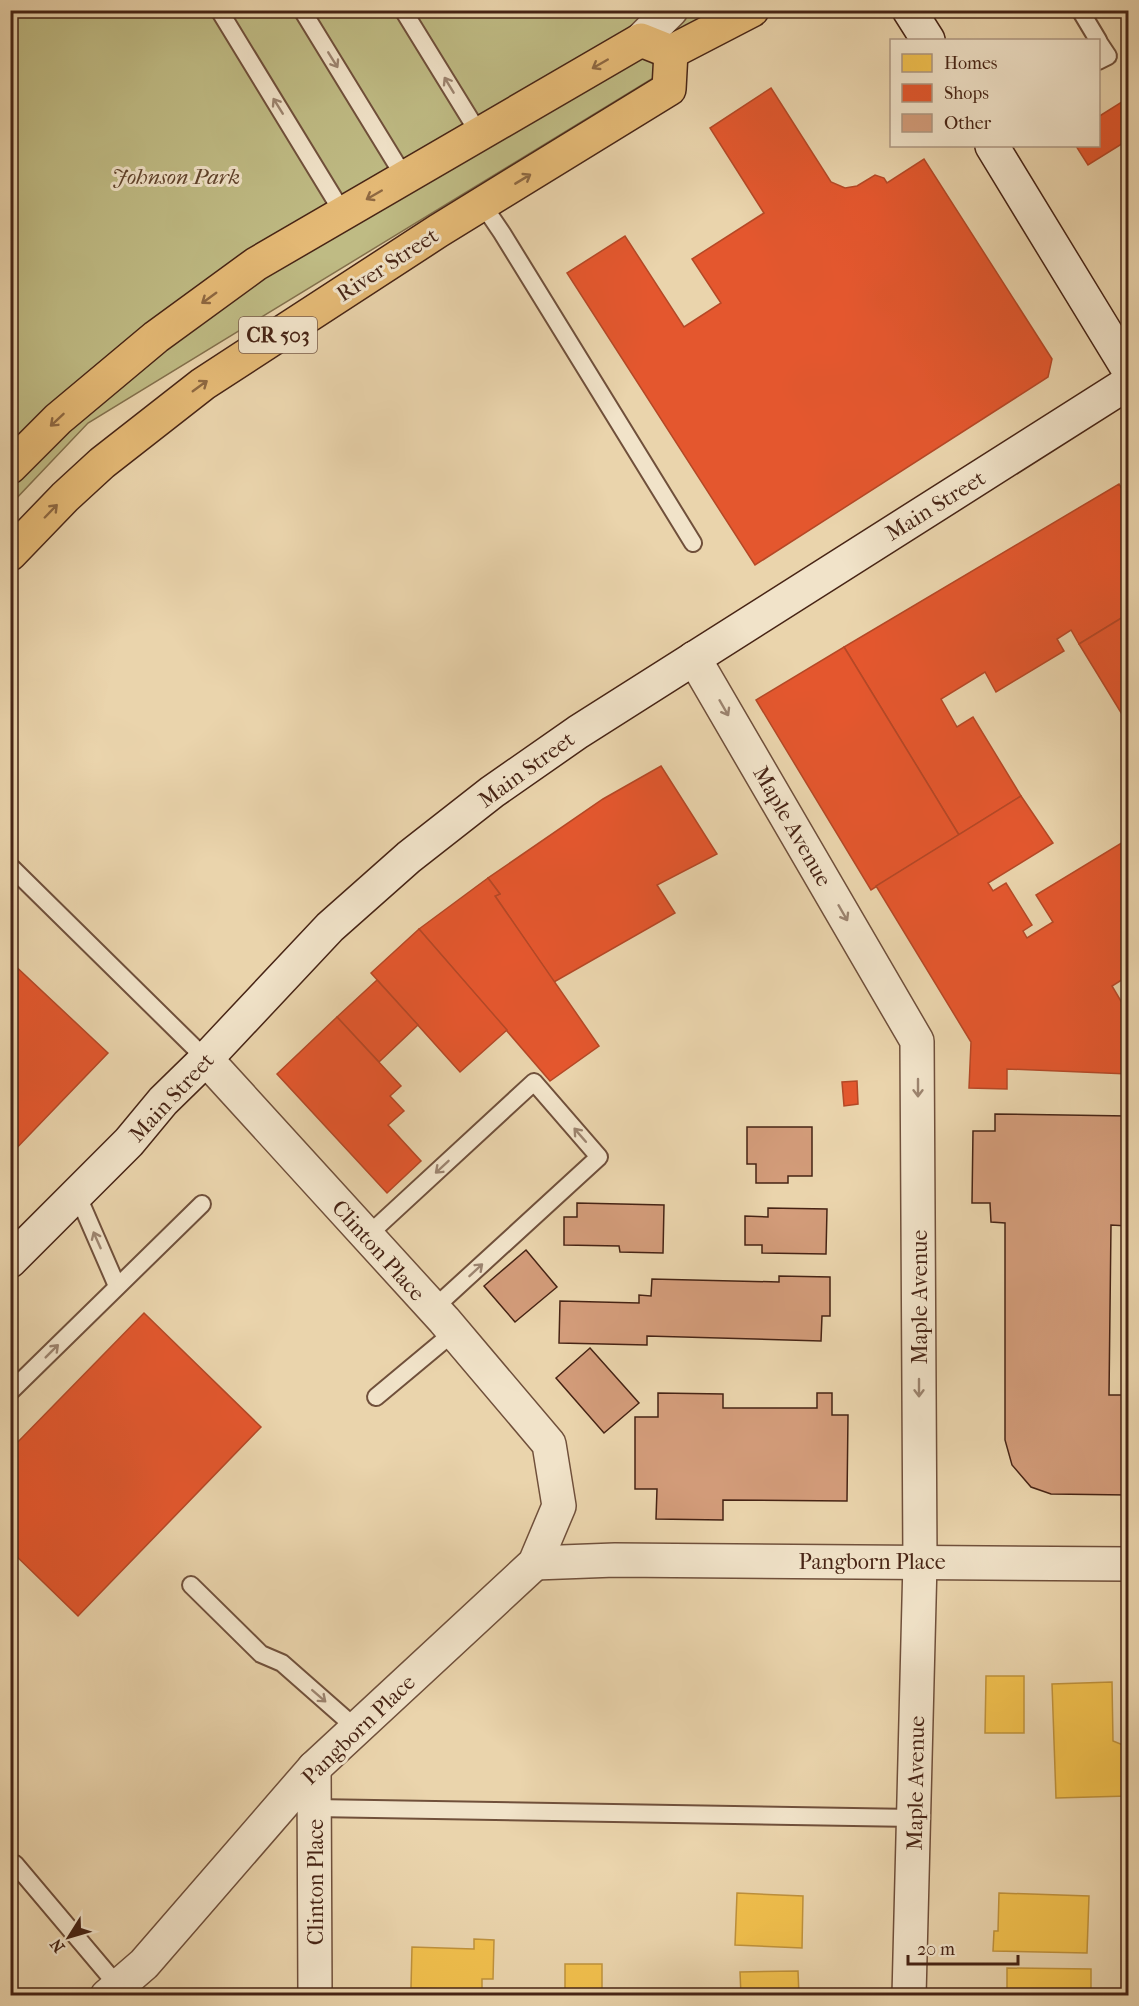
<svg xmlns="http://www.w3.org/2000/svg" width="1139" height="2006" font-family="'IM FELL French Canon',serif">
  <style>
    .green { fill: #bfbb84; stroke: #83704c; stroke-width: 1.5 }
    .homes { fill: #f2c14e; stroke: #bf923d; stroke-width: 1.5 }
    .shops { fill: #e4572e; stroke: #b54826; stroke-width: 1.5 }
    .building { fill: #d39c7a; stroke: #472415; stroke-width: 1.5 }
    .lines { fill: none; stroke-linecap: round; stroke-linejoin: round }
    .service-casing { stroke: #70503b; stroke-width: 20 }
    .minor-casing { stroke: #70503b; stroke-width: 36 }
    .tertiary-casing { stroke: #70503b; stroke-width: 36 }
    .secondary-casing { stroke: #472415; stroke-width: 36 }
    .primary-casing { stroke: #472415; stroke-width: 36 }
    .service { stroke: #f1e3c9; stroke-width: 16 }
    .minor { stroke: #f1e3c9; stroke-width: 33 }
    .tertiary { stroke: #f1e3c9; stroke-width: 33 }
    .secondary { stroke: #f1e3c9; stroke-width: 33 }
    .primary { stroke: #e5ba76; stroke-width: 33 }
    .oneway { stroke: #9c846f }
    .oneway2 { stroke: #8e6841 }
    .labels { text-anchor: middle; stroke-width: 6; stroke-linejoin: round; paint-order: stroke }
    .shield { fill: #f1e3c9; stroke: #7a5d4b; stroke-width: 1.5 }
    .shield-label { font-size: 21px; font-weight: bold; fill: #472415 }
    .park-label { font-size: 22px; font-style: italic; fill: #5f422b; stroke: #f1e3c9 }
    .street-label { font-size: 22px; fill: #472415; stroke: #f1e3c9 }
  </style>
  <rect width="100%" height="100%" fill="#ead4ac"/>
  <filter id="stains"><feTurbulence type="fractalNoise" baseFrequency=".00333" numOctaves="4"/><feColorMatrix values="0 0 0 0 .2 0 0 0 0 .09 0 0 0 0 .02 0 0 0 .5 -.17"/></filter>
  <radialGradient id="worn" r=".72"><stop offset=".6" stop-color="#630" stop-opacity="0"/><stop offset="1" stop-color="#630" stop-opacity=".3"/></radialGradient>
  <polygon class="green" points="11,11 763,11 88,423 11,504"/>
  <g class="homes">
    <polygon points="986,1676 1024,1676 1024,1733 985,1733"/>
    <polygon points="1112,1682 1113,1741 1128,1747 1128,1796 1056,1798 1052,1684"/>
    <polygon points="737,1893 803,1896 802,1948 735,1945"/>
    <polygon points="999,1893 1089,1896 1087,1953 993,1951 994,1931 998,1931"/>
    <polygon points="474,1939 494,1940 493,1979 482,1979 482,1990 411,1988 412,1947 474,1949"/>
    <rect x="565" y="1964" width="37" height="32"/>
    <polygon points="1007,1968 1091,1969 1091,1996 1007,1996"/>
    <polygon points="798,1971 799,1996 741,1996 740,1972"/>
  </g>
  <g class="shops">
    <polygon points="771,88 831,182 845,188 857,186 875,175 884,178 887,183 924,159 1052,359 1048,377 755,565 567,273 625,236 684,327 721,303 692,259 764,213 710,128"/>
    <polygon points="1128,98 1128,140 1088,165 1076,146 1098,146 1098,117"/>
    <polygon points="1119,484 1128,499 1128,614 1079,644 1071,630 1057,639 1064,651 996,692 985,672 941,699 957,727 973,717 1021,796 959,835 844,647"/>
    <polygon points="1128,614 1128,724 1079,644"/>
    <polygon points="844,647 959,835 871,890 756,700"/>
    <polygon points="661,766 717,854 657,885 675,913 554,982 495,896 500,894 488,878 603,799"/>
    <polygon points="1021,796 1053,843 988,883 993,891 1006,883 1032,925 1023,931 1027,938 1053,922 1036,895 1128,839 1128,976 1112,986 1128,1013 1128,1074 1007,1069 1007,1089 969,1088 971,1042 876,886"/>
    <polygon points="488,878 500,894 495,896 599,1046 550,1081 419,929"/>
    <polygon points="419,929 507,1030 460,1072 371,973"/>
    <polygon points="10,961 108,1053 10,1155"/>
    <polygon points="377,980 418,1025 379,1062 337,1017"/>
    <polygon points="337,1017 401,1086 390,1096 404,1111 388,1125 421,1161 387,1193 277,1074"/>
    <polygon points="857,1081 858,1104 844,1106 842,1082"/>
    <polygon points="144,1313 261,1427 78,1616 10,1550 10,1450"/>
  </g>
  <g class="building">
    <polygon points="995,1114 1128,1116 1128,1226 1111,1225 1109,1395 1128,1395 1128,1495 1051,1494 1031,1487 1012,1465 1005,1440 1005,1223 991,1222 990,1203 972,1203 973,1131 995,1131"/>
    <polygon points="747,1127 812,1127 812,1176 788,1176 788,1183 756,1183 756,1164 747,1164"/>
    <polygon points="577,1203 664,1205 663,1253 620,1252 619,1246 564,1245 564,1217 577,1217"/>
    <polygon points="768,1208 827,1209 826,1254 762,1253 762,1245 745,1245 745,1216 768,1217"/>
    <polygon points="526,1250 557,1287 515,1322 484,1286"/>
    <polygon points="779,1276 830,1277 830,1316 822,1316 821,1341 647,1336 647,1345 559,1343 560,1301 639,1303 639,1295 651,1296 652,1279 779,1282"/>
    <polygon points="590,1348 639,1403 604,1433 556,1378"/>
    <polygon points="658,1393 723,1394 723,1408 817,1408 817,1393 832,1393 832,1415 848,1415 847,1501 723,1500 723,1520 656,1519 657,1489 635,1489 635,1417 658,1417"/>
  </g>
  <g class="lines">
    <g class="service-casing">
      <g id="service">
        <polyline points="219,10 343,213"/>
        <polyline points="302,10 405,178"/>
        <polyline points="403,10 480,135"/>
        <polyline points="1080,10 1098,40"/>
        <polyline points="1098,41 1108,56 1098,61"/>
        <polyline points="483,205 502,233 693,543"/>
        <polyline points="10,866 206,1059"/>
        <polyline points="77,1194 117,1286"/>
        <polyline points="367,1236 534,1082 599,1157 433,1309"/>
        <polyline points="10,1392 202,1204"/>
        <polyline points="376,1397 454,1332"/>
        <polyline points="191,1585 261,1654 282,1663 357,1729"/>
        <polyline points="314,1808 914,1818"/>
        <polyline points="15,1864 118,1986"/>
      </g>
    </g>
    <g class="minor-casing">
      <g id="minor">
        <polyline points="694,658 917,1041 920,1562 909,1996"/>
        <polyline points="535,1563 615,1560 1128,1564"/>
        <polyline points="314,1768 315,1996"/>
        <polyline points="107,1996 144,1964 314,1768 535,1563 559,1506 549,1444 444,1320 206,1059"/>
      </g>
    </g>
    <g class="tertiary-casing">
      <polyline id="tertiary" points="641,40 671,10"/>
    </g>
    <g class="secondary-casing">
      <g id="secondary">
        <polyline points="909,10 928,40"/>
        <polyline points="992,146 1128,369"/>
        <polyline points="10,1261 129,1142 163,1101 206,1059 330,927 409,857 492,792 578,732 1128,383"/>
      </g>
    </g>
    <g class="primary-casing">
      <g id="primary">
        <polyline points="10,467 58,419 156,337 256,264 641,40 671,52 752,10"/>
        <polyline points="10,554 65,497 102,463 203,384 438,231 669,89 671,52"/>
      </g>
    </g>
    <use href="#service" class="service"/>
    <use href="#minor" class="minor"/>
    <use href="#tertiary" class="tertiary"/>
    <use href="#secondary" class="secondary"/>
    <use href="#primary" class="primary"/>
  </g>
  <defs><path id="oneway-shaft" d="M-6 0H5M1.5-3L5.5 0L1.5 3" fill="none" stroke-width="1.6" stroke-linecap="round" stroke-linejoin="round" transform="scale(1.5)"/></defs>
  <g class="oneway">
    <use href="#oneway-shaft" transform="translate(333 60) rotate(58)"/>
    <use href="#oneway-shaft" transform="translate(449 85) rotate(-121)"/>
    <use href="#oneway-shaft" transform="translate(278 106) rotate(-122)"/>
    <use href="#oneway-shaft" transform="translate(724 708) rotate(60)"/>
    <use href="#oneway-shaft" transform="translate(843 913) rotate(60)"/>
    <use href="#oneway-shaft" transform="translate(918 1088) rotate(90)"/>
    <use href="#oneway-shaft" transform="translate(580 1135) rotate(-131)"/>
    <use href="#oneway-shaft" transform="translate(442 1167) rotate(137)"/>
    <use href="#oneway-shaft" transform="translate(97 1240) rotate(-114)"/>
    <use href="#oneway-shaft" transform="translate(476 1270) rotate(-43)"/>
    <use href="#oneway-shaft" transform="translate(52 1351) rotate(-45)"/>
    <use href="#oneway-shaft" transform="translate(919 1388) rotate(90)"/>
    <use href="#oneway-shaft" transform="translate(319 1696) rotate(41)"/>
  </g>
  <g class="oneway2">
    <use href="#oneway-shaft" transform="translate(600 64) rotate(150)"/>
    <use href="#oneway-shaft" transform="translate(523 179) rotate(-31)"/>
    <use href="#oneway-shaft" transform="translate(374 195) rotate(150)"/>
    <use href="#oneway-shaft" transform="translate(209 298) rotate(144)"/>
    <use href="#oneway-shaft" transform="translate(200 386) rotate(-36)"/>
    <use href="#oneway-shaft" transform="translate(57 420) rotate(137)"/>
    <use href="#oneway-shaft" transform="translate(51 511) rotate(-46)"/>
  </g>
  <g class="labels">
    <rect class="shield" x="239" y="317" width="78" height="36" rx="4.5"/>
    <g class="shield-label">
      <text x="278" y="342">CR 503</text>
    </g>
    <g class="park-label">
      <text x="176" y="184">Johnson Park</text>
    </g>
    <g class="street-label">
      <text transform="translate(387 264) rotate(-33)" y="8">River Street</text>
      <text transform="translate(935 505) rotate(-32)" y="8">Main Street</text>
      <text transform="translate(526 769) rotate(-36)" y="8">Main Street</text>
      <text transform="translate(793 826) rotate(60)" y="8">Maple Avenue</text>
      <text transform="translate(171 1097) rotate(-47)" y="8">Main Street</text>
      <text transform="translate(379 1250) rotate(48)" y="8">Clinton Place</text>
      <text transform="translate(919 1297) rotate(-90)" y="8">Maple Avenue</text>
      <text x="872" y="1569">Pangborn Place</text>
      <text transform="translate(358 1729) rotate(-44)" y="8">Pangborn Place</text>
      <text transform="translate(915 1783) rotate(-89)" y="8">Maple Avenue</text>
      <text transform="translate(315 1882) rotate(-90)" y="8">Clinton Place</text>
    </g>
  </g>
  <rect width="1139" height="2006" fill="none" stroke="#ead4ac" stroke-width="36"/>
  <rect x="12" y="12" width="1115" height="1982" fill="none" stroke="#472415" stroke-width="3"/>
  <rect x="18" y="18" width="1103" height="1970" fill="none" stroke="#472415" stroke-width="1.5"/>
  <rect x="890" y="39" width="210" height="108" fill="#f1e3c9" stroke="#ad9781" stroke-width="1.5"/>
  <rect x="902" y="54" width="30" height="18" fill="#f2c14e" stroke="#ad9781" stroke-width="1.5"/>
  <text x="944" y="69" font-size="18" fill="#472415">Homes</text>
  <rect x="902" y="84" width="30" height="18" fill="#e4572e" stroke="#ad9781" stroke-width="1.5"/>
  <text x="944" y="99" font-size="18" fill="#472415">Shops</text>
  <rect x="902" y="114" width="30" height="18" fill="#d39c7a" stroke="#ad9781" stroke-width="1.5"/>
  <text x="944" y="129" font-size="18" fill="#472415">Other</text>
  <g transform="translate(69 1937) rotate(233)" stroke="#f1e3c9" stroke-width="4.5" paint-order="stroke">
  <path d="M0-4.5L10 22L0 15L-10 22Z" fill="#472415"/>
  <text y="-9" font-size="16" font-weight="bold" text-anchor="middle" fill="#472415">N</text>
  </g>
  <path d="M908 1955v9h110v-9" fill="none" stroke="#472415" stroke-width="3"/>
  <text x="917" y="1955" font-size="18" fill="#472415" stroke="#f1e3c9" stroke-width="4.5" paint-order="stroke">20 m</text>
  <rect width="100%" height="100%" filter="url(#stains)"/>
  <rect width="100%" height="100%" fill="url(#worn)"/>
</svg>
